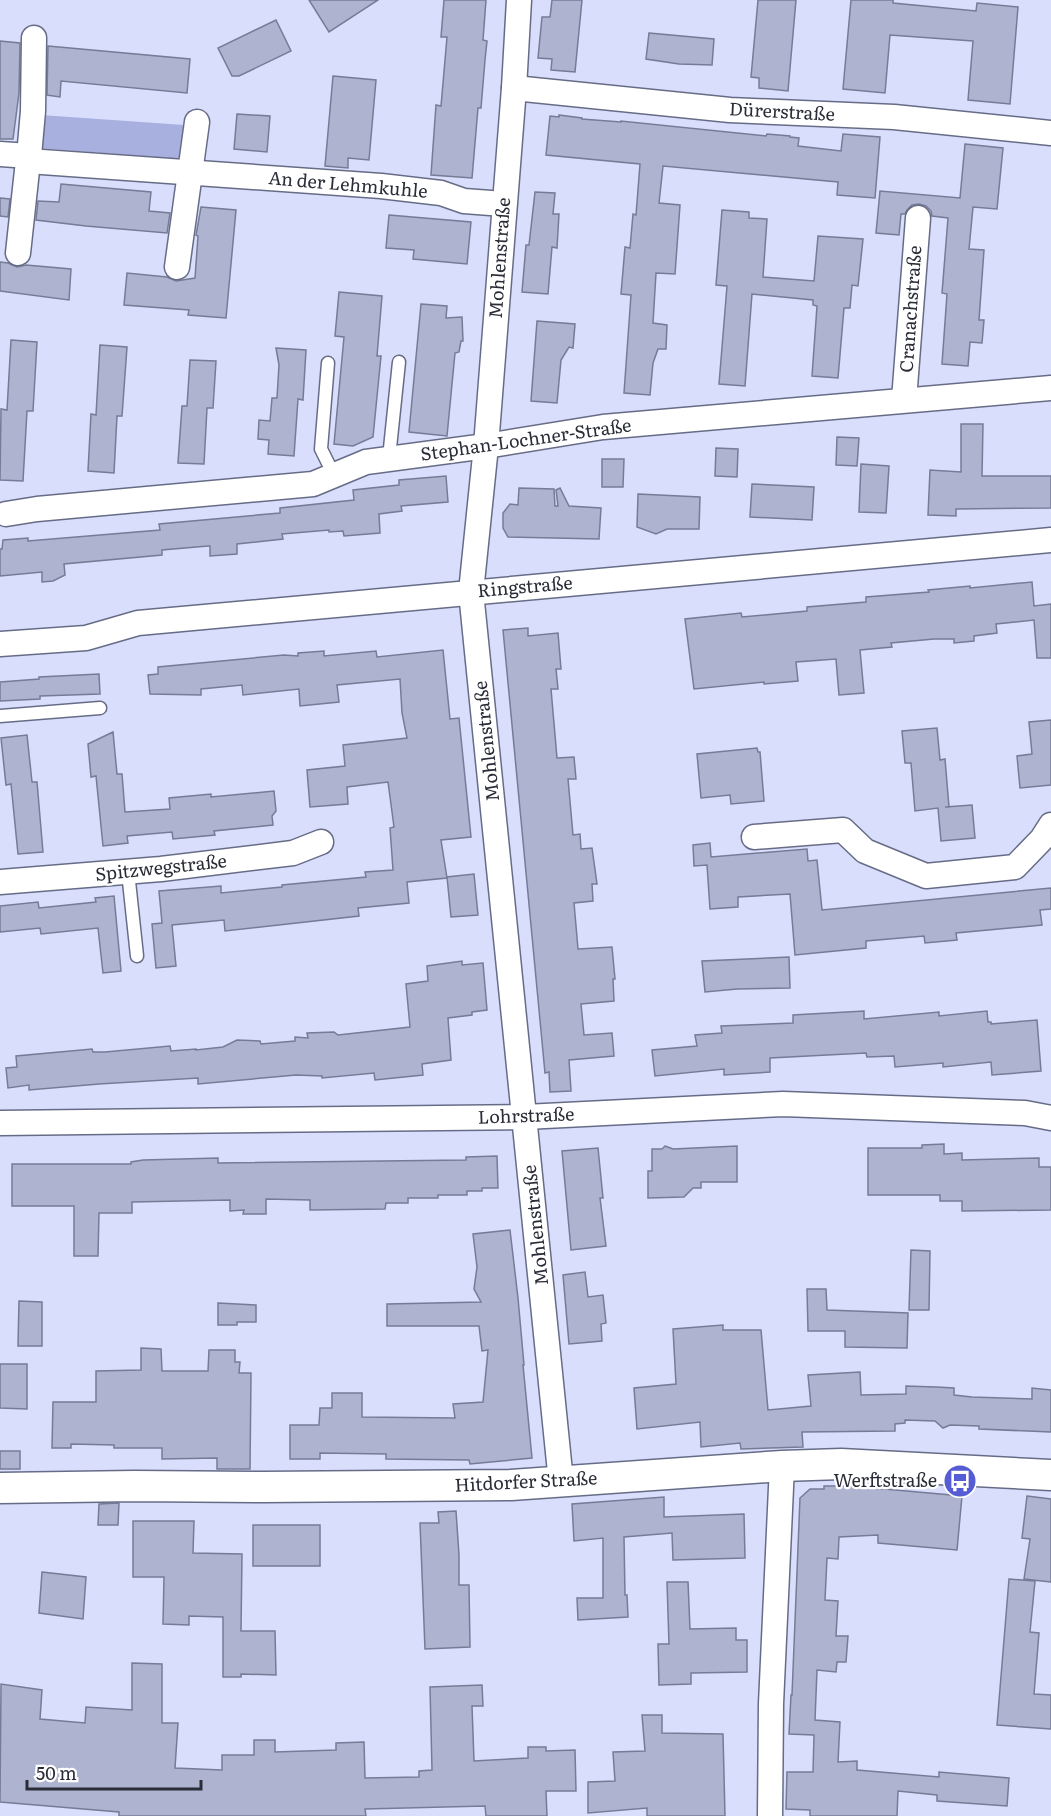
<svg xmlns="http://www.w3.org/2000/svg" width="1051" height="1816" font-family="Literata,serif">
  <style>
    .green { fill: #a8b0df }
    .building { fill: #aeb4d0; stroke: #767c96; stroke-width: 1.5 }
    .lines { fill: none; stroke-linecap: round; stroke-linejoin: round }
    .service-casing { stroke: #676c86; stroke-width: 15 }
    .minor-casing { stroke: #676c86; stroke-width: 27 }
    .tertiary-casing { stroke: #676c86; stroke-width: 33 }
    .service { stroke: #fff; stroke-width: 12 }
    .minor { stroke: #fff; stroke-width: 24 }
    .tertiary { stroke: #fff; stroke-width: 30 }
    .labels { text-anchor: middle; stroke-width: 4.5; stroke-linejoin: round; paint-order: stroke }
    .street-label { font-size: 18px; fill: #2a2d38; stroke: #fff }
    .poi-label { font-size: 18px; fill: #2a2d38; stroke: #fff; text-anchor: end }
  </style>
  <rect width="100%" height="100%" fill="#d8defc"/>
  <polygon class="green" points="41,115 184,125 182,159 38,148"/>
  <g class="building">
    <polygon points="309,0 378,0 329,32"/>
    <polygon points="444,0 486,0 483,40 487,41 485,60 481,108 478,108 472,178 431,175 436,105 441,106 447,37 441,37"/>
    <polygon points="552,0 582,0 575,72 551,70 552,59 538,58 542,17 550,17"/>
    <polygon points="758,0 796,0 788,91 759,88 759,78 751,77"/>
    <polygon points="851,0 893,0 893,3 976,11 977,3 1018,7 1010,104 968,100 973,41 890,35 885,93 843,89"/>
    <polygon points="276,20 291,51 239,76 232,76 218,48"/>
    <polygon points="649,33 714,39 712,65 679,64 646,59"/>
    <polygon points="0,41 20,43 19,93 13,139 0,139"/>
    <polygon points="48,46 190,59 187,93 61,81 60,97 47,95"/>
    <polygon points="333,76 376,80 369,160 348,158 348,168 325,166"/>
    <polygon points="237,114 270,116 267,152 234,149"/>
    <polygon points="559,115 582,118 582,119 621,122 621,121 766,136 767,134 790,136 790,137 799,138 798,146 841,151 843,134 880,137 875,198 837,195 838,182 663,166 659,203 680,205 675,274 656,273 653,323 667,325 666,349 658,349 653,363 650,395 624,393 631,295 621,294 625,247 630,248 633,214 636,215 640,164 546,155 550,116 559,117"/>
    <polygon points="965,144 1003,148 997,209 973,207 969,249 984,250 979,320 984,320 982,343 970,342 968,366 942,364 947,294 942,293 948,218 932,216 931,211 926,206 919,204 912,205 907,210 905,214 901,214 899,235 876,233 880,191 960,198"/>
    <polygon points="61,184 151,192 149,211 170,213 167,233 86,226 36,220 38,201 59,202"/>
    <polygon points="535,192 555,193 553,214 559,214 557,248 552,247 548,294 522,292 526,245 529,245"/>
    <polygon points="0,198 10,199 8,217 0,216"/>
    <polygon points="201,207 236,210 226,318 188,315 189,310 124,305 127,273 167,277 176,281 195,278 198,236 196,235"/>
    <polygon points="722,210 749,212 749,218 767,219 763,277 814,281 818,236 863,239 858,286 852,285 850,308 844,308 838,378 812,376 817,306 813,305 813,300 752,294 745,386 719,384 727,286 716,285"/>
    <polygon points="389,215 471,222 467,264 413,259 414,250 386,248"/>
    <polygon points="0,262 8,263 17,267 26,265 71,269 69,300 0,291"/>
    <polygon points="339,292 382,296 377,356 381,356 373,437 353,446 334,444 344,337 335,336"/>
    <polygon points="421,304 447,306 446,318 462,317 463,341 461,341 459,352 455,353 447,436 409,432"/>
    <polygon points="537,321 575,324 573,348 569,347 561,360 557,403 531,401"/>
    <polygon points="11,340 37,342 33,411 27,411 23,481 0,480 1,409 7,410"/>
    <polygon points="100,345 127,347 122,416 117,416 114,473 88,471 91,414 96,415"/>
    <polygon points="276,348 306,350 303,400 298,399 294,456 268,454 269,440 258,439 259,420 270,421 272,398 277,398 279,365"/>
    <polygon points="190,360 216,361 213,408 207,408 204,464 178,463 182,406 187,406"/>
    <polygon points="961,424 983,424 982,476 1051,476 1051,508 956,509 956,516 928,515 930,470 961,472"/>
    <polygon points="837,437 859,438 857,466 836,465"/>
    <polygon points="716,448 738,449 737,477 715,476"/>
    <polygon points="602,459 624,459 623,487 602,487"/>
    <polygon points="861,464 889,466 886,513 859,512"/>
    <polygon points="446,476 448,502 401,506 402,511 379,514 380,533 344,536 343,531 329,532 329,530 282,534 283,539 237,544 237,554 210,556 210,546 208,546 162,550 162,555 64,564 65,575 53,581 42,582 42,572 0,576 0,549 2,549 3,540 28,538 28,541 160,530 159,524 280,513 280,508 354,500 353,490 399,485 399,480"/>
    <polygon points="752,484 814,487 812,520 750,517"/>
    <polygon points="519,488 554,489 555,506 558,506 556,490 560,488 569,506 601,508 599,539 508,537 503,528 503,513 510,504 518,505"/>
    <polygon points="638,494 700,497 699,529 667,529 656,534 637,527"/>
    <polygon points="1032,582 1034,606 1051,604 1051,658 1037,658 1034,620 996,624 997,633 974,636 974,641 954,643 954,639 934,639 891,643 892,647 860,650 864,693 839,695 836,659 796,662 798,681 764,684 764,682 694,689 685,619 741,613 742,617 807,611 807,607 866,602 866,597 929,592 928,590 970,586 970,588"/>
    <polygon points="528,628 528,636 558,633 561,669 556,669 558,689 551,689 557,758 574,757 576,779 568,779 573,835 580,834 581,849 592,848 597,884 592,884 593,901 574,903 578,949 612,947 615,979 613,979 614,1001 581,1004 584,1035 612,1033 614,1056 569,1060 571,1091 550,1092 549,1072 545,1073 503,630"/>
    <polygon points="443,650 450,719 459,718 471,837 441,840 447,878 407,882 409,903 358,908 359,916 225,931 224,920 172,925 176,966 156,968 152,924 162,923 159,891 221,886 221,893 261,889 282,887 282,885 366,877 365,872 393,870 390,828 394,827 388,782 347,787 348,804 310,807 307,770 345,766 343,745 407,738 402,713 400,679 337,685 339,702 300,706 299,689 243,695 242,685 201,689 201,695 150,694 148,675 158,674 158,667 284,655 298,656 298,653 324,651 324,656 376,651 377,657"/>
    <polygon points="99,674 100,694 40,696 40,699 0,701 0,682 39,679 39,677"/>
    <polygon points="1051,720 1051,785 1020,788 1017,756 1032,754 1029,722"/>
    <polygon points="937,728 940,760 945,759 949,807 945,807 972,805 975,838 941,841 938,808 915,811 911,763 905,763 902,731"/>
    <polygon points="113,732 117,774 122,774 125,812 170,809 169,798 211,794 211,797 274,791 276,811 272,816 273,825 214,831 215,835 173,839 172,832 127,836 128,843 103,846 96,776 91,777 88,744"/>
    <polygon points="27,735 32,782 37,782 43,852 18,854 11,784 6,785 1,738"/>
    <polygon points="757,748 758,752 760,752 764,801 731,804 730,795 701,798 697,754"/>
    <polygon points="710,843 711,857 807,849 808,861 817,860 822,910 1051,888 1051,909 1040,910 1042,925 956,933 957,940 925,943 924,936 866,941 866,948 795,955 790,894 738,897 738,907 710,909 707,865 694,866 693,845"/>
    <polygon points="474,874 478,915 451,917 447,877"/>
    <polygon points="114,896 121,971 103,973 98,928 41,934 40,928 0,932 0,906 38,902 39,908 96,902 95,898"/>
    <polygon points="789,957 790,988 737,989 705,992 702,961"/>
    <polygon points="462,961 462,965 483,963 487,1010 472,1012 472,1015 448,1018 451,1060 422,1064 423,1075 375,1080 374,1073 322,1078 322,1076 296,1075 198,1084 198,1078 99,1084 29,1090 29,1085 8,1088 6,1068 17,1067 16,1056 92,1049 93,1052 105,1052 170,1046 171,1051 196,1049 196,1050 223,1047 237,1040 260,1041 261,1044 295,1041 295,1037 308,1038 307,1033 334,1032 338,1035 410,1027 406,984 428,981 427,966"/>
    <polygon points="864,1011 864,1019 939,1012 939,1016 987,1011 988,1022 991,1022 991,1024 1037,1020 1041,1071 992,1075 991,1062 943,1067 943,1063 895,1067 894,1056 867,1057 866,1053 770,1058 770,1072 724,1075 724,1069 655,1076 652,1050 697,1046 695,1035 722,1033 721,1026 793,1023 793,1015"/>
    <polygon points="944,1144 944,1154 962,1153 962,1160 1039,1158 1039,1167 1051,1167 1051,1210 962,1211 962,1201 940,1201 940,1195 868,1195 868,1148 922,1148 922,1145"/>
    <polygon points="665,1146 673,1149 737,1146 737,1182 701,1182 701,1188 693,1188 684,1197 648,1198 648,1171 652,1171 652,1149 662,1149"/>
    <polygon points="598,1148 603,1198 600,1198 606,1246 571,1250 562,1151"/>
    <polygon points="497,1156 498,1188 482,1188 482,1191 467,1191 467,1195 438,1195 438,1198 408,1198 408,1203 386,1203 385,1209 310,1210 310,1200 266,1199 266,1214 243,1214 244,1210 230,1211 230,1200 132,1202 132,1213 99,1213 98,1256 74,1256 74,1206 12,1206 12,1164 131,1164 131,1162 143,1160 218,1158 218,1163 466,1160 466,1157"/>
    <polygon points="510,1230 518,1298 524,1365 523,1365 532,1458 470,1464 469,1460 386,1459 386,1454 320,1453 320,1459 290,1459 290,1425 319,1425 320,1408 332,1408 332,1393 362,1393 362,1417 455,1418 453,1404 483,1402 488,1350 482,1351 479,1326 387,1326 387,1304 481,1302 474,1289 477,1267 473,1234"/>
    <polygon points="911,1250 930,1251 929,1310 909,1310"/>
    <polygon points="585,1272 588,1297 603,1295 606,1323 601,1324 602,1341 569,1344 563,1275"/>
    <polygon points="807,1289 826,1289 827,1310 908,1313 907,1348 845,1347 845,1331 808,1331"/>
    <polygon points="19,1301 42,1302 42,1346 18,1346"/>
    <polygon points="218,1303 256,1305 256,1322 237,1322 237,1325 218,1325"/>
    <polygon points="723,1325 723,1330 761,1330 768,1410 811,1406 808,1375 860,1372 861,1395 906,1394 906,1386 936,1387 954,1388 954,1395 972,1397 1032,1399 1032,1388 1051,1390 1051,1432 979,1429 979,1426 950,1425 943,1428 935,1421 905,1420 905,1423 895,1424 895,1431 802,1432 803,1447 741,1449 740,1443 701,1447 700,1422 637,1429 634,1388 676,1384 673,1329"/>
    <polygon points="141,1348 161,1349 162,1371 208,1371 209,1350 235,1350 235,1362 240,1362 239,1373 251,1373 250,1469 217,1469 217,1458 162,1459 162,1448 114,1448 114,1445 71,1444 71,1448 52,1448 53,1402 96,1402 96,1371 141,1370"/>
    <polygon points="0,1364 27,1364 27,1409 0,1408"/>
    <rect x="0" y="1451" width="20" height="18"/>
    <polygon points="824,1486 851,1486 962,1496 957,1550 878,1543 878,1535 839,1537 838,1559 827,1558 825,1600 838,1601 836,1636 848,1636 846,1662 837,1662 836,1672 817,1670 815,1720 840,1722 838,1762 857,1761 857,1770 939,1777 939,1772 1009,1778 1007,1806 937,1801 937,1795 898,1791 897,1816 810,1816 810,1810 786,1809 787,1772 813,1772 814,1735 789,1734 791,1695 792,1695 800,1498 810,1489 824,1489"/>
    <polygon points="1027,1496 1051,1499 1051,1582 1024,1579 1030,1539 1022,1538"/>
    <polygon points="664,1497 664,1517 744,1514 745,1558 673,1560 672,1533 624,1537 625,1595 627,1595 628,1617 578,1620 577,1598 603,1598 603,1538 574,1541 572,1504"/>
    <polygon points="119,1503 118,1525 98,1525 99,1504"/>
    <polygon points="456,1511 459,1555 459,1585 469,1585 470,1647 425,1649 420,1523 439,1523 438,1512"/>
    <polygon points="133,1521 194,1521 193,1553 242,1554 241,1631 275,1631 276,1675 241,1674 241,1677 223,1677 223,1617 189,1616 189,1625 163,1624 164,1577 133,1577"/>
    <rect x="253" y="1525" width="67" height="41"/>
    <polygon points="42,1572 86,1577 83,1619 39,1613"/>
    <polygon points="1009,1579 1035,1581 1030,1632 1039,1633 1034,1694 1051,1695 1051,1729 997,1725"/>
    <polygon points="667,1582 688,1582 690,1629 736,1628 736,1640 747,1640 747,1672 691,1673 691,1684 659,1685 658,1644 669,1644"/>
    <polygon points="132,1663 162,1664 162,1723 178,1723 175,1768 222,1770 222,1755 254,1755 254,1740 275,1740 275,1752 336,1750 336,1743 364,1742 365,1778 419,1777 419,1771 432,1770 430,1687 482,1685 483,1706 472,1706 474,1761 528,1758 528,1747 546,1747 546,1751 575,1750 576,1791 546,1791 547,1816 486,1816 485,1806 365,1809 366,1816 119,1816 119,1812 0,1802 1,1684 42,1690 40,1719 85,1723 86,1707 132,1710"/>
    <polygon points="642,1715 662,1715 662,1733 723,1734 725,1816 647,1816 647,1808 588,1813 588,1782 615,1781 613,1752 645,1751"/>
  </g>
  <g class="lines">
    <g class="service-casing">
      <g id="service">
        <polyline points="328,363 321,449 334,475"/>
        <polyline points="392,459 390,448 399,362"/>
        <polyline points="0,716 100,708"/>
        <polyline points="128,872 137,956"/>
      </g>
    </g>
    <g class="minor-casing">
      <g id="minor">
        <polyline points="519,0 514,88 486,446 471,592 561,1482"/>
        <polyline points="514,88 730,110 894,117 1051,133"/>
        <polyline points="0,154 29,156 28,161 381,186 441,193 464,201 504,204"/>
        <polyline points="29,156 33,111 34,38"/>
        <polyline points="18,253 28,161"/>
        <polyline points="177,267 197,122"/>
        <polyline points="904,400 918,218"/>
        <polyline points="6,514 37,509 313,484 366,462 486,446 603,427 1051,388"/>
        <polyline points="0,644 86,638 138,623 1051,540"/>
        <polyline points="754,837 843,830 865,851 926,876 1015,867 1042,839 1051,825"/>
        <polyline points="0,882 161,869 293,853 321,842"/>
        <polyline points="0,1123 525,1117 783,1104 1025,1113 1051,1118"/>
        <polyline points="770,1816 771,1704 782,1466"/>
      </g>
    </g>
    <g class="tertiary-casing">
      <polyline id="tertiary" points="0,1488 134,1486 263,1487 511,1485 782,1466 841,1464 1051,1475"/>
    </g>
    <use href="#service" class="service"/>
    <use href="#minor" class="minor"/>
    <use href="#tertiary" class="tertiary"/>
  </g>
  <defs>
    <g id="bus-disc" transform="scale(1.725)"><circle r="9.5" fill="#565cd3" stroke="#fff"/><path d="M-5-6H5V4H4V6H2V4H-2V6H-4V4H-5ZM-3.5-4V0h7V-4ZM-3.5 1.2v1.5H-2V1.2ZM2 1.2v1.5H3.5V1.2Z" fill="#fff"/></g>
  </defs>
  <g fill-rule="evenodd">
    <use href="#bus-disc" x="960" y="1481"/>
  </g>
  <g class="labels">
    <g class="street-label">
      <text transform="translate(782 112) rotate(3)" y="6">Dürerstraße</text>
      <text transform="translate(348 185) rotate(5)" y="6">An der Lehmkuhle</text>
      <text transform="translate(500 258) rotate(-86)" y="6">Mohlenstraße</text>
      <text transform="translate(911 309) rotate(-86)" y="6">Cranachstraße</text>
      <text transform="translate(526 440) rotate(-8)" y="6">Stephan-Lochner-Straße</text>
      <text transform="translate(525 587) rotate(-5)" y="6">Ringstraße</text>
      <text transform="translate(487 741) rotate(-96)" y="6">Mohlenstraße</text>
      <text transform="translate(161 868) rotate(-6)" y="6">Spitzwegstraße</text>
      <text transform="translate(526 1116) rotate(-2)" y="6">Lohrstraße</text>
      <text transform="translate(536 1225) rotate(-96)" y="6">Mohlenstraße</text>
      <text transform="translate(526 1482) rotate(-3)" y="6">Hitdorfer Straße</text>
    </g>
    <g class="poi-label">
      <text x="937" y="1487">Werftstraße</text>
    </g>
  </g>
  <path d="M27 1780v9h174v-9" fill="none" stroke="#2a2d38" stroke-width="3"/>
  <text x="36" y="1780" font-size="18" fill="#2a2d38" stroke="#ffffff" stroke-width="4.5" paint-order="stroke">50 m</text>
</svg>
